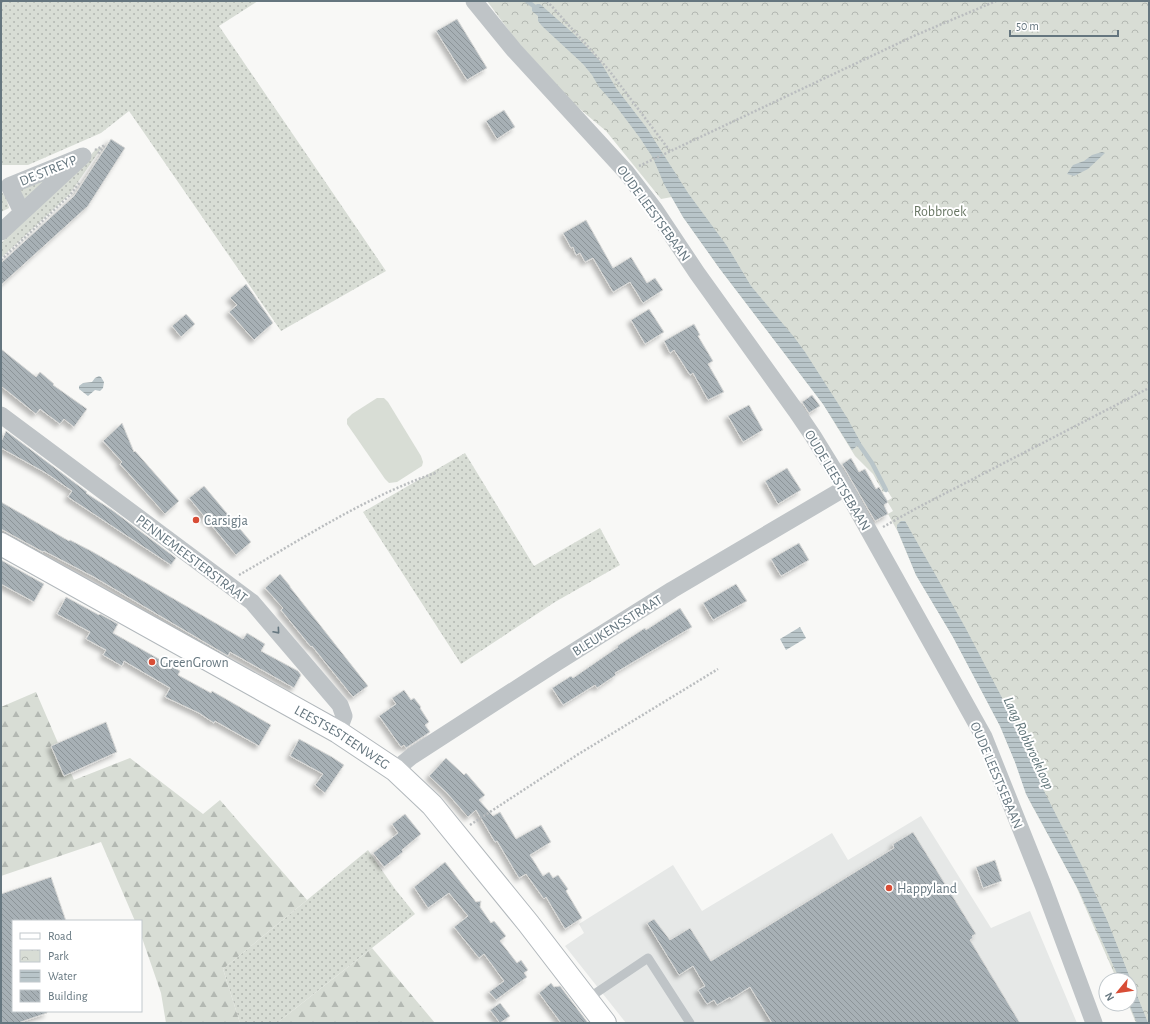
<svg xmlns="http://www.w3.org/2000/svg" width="1150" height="1024" font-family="'Alegreya Sans',sans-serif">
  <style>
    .built { fill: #e6e8e7 }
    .grass { fill: url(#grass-dots) }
    .forest { fill: url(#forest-firs) }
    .park { fill: url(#park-crowns) }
    .pitch { fill: #d8ddd5 }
    .water { fill: url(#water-rules) }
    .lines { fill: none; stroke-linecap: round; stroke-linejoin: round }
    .stream { stroke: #b9c5c9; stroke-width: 4.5 }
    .building { fill: url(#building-back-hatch); stroke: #dadad8; filter: url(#shadow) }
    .secondary-casing { stroke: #b2b8bc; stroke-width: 24 }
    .path { stroke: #babdbf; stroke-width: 2.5; stroke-dasharray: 2 2; stroke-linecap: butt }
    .lane { stroke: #bfc4c7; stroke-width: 9 }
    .street { stroke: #bfc4c7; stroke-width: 17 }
    .secondary { stroke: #fff; stroke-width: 22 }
    .oneway { stroke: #65767f }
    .poi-dot { fill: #d84d36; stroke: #fff; stroke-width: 1.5 }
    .labels { text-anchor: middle; stroke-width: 4; stroke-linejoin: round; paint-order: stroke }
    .street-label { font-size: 14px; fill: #65767f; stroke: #fff }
    .park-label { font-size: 14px; fill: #697764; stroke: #fff }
    .poi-label { font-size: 14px; fill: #65767f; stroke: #fff; text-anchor: start }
    .water-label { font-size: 15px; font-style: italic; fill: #607579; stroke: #fff }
  </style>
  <defs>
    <pattern id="grass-dots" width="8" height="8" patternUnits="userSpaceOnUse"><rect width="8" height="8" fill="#d8ddd5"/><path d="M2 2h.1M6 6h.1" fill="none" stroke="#b3b8b2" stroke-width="1.8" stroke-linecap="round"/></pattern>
    <pattern id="forest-firs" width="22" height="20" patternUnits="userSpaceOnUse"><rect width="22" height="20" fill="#d8ddd5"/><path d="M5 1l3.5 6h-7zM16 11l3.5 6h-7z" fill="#b3b8b2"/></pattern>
    <pattern id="park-crowns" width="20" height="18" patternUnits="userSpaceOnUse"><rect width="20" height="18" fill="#d8ddd5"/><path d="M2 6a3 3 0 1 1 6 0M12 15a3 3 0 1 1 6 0" fill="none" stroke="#b3b8b2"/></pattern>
    <pattern id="water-rules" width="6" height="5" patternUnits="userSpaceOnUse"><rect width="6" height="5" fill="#b9c5c9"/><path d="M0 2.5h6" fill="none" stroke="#9aa5a8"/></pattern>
    <pattern id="building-back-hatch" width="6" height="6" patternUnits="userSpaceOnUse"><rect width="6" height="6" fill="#a7b0b5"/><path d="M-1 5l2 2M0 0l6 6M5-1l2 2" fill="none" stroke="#8c9498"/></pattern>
    <filter id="shadow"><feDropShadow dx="-3.5" dy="3.5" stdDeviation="2" flood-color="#0004"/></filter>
  </defs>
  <rect width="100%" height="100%" fill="#f8f8f6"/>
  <polygon class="built" points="921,816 991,928 1030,911 1077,1023 626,1023 565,946 584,933 579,924 673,865 702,911 832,833 848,860"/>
  <g class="grass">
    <polygon points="1,1 258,1 219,26 386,271 281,331 129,111 101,133 28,165 1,165"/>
    <polygon points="102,147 69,195 1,258 1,243 63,185 96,149"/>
    <polygon points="54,173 26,200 17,191"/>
    <polygon points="1,191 6,197 9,208 1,212"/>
    <polygon points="465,453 534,566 600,528 620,565 555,602 461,664 363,512"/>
    <polygon points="368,850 395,889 415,914 277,1023 240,1023 223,969"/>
  </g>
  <g class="forest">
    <polygon points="36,692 74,780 130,758 203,814 220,800 307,900 223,969 240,1023 166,1023 161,993 141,935 141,921 135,921 101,842 1,876 1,707"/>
    <polygon points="372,948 435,1023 277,1023"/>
  </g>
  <polygon class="park" points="487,1 1149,1 1149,1023 1136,1023 1128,1004 1130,1004 1130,980 1117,980 1076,886 1029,800 1016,764 1000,726 953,637 916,575 898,532 888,514 893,511 887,501 892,498 887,490 883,492 873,474 855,456 823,404 720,269 683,217 672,197 661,199 606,131 575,105 515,39"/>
  <polygon class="pitch" points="377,398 384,398 388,402 421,456 423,462 422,466 397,482 389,483 385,479 347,424 347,419 352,414"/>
  <g class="water">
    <polygon points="537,4 540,4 575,35 600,61 616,88 646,127 688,193 727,246 751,286 794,337 805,352 846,416 861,443 852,450 823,404 720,269 683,217 664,184 653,158 640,138 616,106 599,87 592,75 583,64 542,26 538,21 538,16 532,11 532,8"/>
    <polygon points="1102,152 1105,153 1088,169 1074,176 1067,174 1073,165 1084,161 1092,155"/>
    <polygon points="99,376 101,377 104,382 103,388 100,391 95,390 88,396 79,389 79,386 83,383 92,382 95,378"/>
    <polygon points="901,521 905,521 965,627 1010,713 1044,791 1088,878 1107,920 1148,1023 1137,1023 1129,1004 1130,980 1120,980 1079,891 1026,794 1015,762 1000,726 953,637 916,575 897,529 897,525"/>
    <polygon points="800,627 806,638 786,650 780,639"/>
  </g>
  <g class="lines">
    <g class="stream">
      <polyline points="527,1 539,10"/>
      <polyline points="856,440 872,463 886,490"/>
    </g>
  </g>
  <g class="building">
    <polygon points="457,19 487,68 467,80 436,31"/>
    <polygon points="504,110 515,127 497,139 486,121"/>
    <polygon points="111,139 125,148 88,206 1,285 1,263 74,196"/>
    <polygon points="586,220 613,268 631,257 647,283 655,278 663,290 643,303 630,282 613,292 593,258 585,262 580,253 576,255 573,247 571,248 563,233"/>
    <polygon points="246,284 273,323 254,340 229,312 237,305 230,298"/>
    <polygon points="649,309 664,332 645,344 631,320"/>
    <polygon points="186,314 195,324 181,337 172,326"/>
    <polygon points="694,324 700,335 698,336 713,361 708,364 724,392 708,400 693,373 690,375 674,350 670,353 664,341"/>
    <polygon points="1,349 36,377 40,372 54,384 53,385 87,409 74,427 64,419 60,424 40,409 36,414 1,386"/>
    <polygon points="812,395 820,406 809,413 802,402"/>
    <polygon points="749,405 763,430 743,442 728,416"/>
    <polygon points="122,423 134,452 135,451 179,501 165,514 120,464 122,462 103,441"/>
    <polygon points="6,431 87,492 86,493 112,510 176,558 171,565 68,497 72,491 46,473 1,448 1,442"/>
    <polygon points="851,458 859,472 865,469 876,489 879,487 888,502 884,505 888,514 875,521 842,464"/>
    <polygon points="787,468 801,490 778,504 765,481"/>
    <polygon points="204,486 251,542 236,555 189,498"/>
    <polygon points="1,502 69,541 70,540 93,552 243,639 247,633 265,644 261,651 298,671 301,675 294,688 230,652 228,656 94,577 44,551 43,552 1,529"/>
    <polygon points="799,543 809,560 781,576 771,559"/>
    <polygon points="1,560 44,584 34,602 1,584"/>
    <polygon points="280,574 290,586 290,587 368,686 353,697 312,646 311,647 281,610 283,608 265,588"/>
    <polygon points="736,584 747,601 713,620 703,603"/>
    <polygon points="66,597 99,615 100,614 118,624 113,633 180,671 178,675 211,693 212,691 271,725 259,746 215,721 214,723 199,713 165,697 170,688 124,661 122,666 103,655 106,650 86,639 90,632 57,614"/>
    <polygon points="680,608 692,627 615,673 616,675 597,688 595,685 563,705 552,688 571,676 573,678 618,647 617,646 645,628 646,630"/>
    <polygon points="404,690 411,700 414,698 421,707 420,708 429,722 425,725 430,732 406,748 404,745 401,747 379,716 396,704 392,698"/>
    <polygon points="106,722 117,752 64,776 51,746"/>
    <polygon points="299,739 332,757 344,765 325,793 315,785 323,774 290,756"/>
    <polygon points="446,758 464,775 466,773 485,795 479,800 493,816 500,812 516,839 541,825 551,842 530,855 543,876 549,872 553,878 558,875 568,889 566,891 582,918 565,929 546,897 544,899 526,874 519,878 497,841 495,842 476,810 468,817 447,793 429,776"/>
    <polygon points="405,814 421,834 402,850 403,852 384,867 373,853 398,833 392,824"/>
    <polygon points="913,832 976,934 972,936 973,938 970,940 1020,1023 772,1023 750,987 731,999 730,997 717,1005 714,1000 707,1004 698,990 705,986 693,966 679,975 647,923 654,919 670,940 690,928 711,961 894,848 893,844"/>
    <polygon points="995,860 1002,881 983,888 976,867"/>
    <polygon points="445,862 476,902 481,901 480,907 491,923 494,921 506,936 500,941 517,963 521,960 528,970 524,973 527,977 496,1000 489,992 504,981 484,954 479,958 454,927 468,916 449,893 428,908 414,887"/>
    <polygon points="51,877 66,921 13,921 13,1011 47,1011 47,1013 18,1023 1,1023 1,894"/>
    <polygon points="551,983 554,987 560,986 588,1023 561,1023 539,993"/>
    <polygon points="500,1003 510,1016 500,1023 490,1010"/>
  </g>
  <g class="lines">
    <g class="secondary-casing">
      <g id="secondary">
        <path id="s1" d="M 1,544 L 338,732 L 395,770 L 432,805 L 528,923 L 605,1023"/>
      </g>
    </g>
    <g class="path">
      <polyline points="547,1 608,69 670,151"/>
      <polyline points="95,150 105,145 98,154"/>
      <polyline points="639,166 916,35 996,1"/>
      <polyline points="1,260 70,195 80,182"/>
      <polyline points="883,527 915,509 1149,388"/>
      <path d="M 239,575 C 304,538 367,496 438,472"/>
      <polyline points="470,825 577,755 718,669"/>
    </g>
    <polyline class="lane" points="587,999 648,958 690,1023"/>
    <g class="street">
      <polyline points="474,1 514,50 626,172 655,210 697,273 796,411 813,436 845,488 984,737 1043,885 1094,1023"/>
      <polyline points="1,232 83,156 9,186 22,212"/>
      <polyline points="1,415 252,602 340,705 344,716 338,732"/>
      <polyline points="395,770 412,756 556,663 672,590 845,488"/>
    </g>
    <use href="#secondary" class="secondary"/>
  </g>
  <defs><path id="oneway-chevron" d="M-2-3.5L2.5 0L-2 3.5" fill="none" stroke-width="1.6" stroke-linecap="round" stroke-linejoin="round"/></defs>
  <use class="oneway" href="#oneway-chevron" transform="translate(277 631) rotate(49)"/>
  <g class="poi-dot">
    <circle cx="196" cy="520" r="4"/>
    <circle cx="152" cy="662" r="4"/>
    <circle cx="889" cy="888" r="4"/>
  </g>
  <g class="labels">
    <g class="street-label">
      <text transform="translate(48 170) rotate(-22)" y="5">DE STREYP</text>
      <text transform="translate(654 213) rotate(54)" y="5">OUDE LEESTSEBAAN</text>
      <text transform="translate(838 480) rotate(59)" y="5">OUDE LEESTSEBAAN</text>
      <text transform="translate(192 558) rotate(37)" y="5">PENNEMEESTERSTRAAT</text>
      <text transform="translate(617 625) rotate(-32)" y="5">BLEUKENSSTRAAT</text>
      <text dy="5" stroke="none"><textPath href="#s1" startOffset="392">LEESTSESTEENWEG</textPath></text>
      <text transform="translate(997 775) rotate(67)" y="5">OUDE LEESTSEBAAN</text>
    </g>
    <g class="park-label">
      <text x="940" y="216">Robbroek</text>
    </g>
    <g class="poi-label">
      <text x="204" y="525">Carsigja</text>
      <text x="160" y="667">GreenGrown</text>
      <text x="897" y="893">Happyland</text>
    </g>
    <g class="water-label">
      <text transform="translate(1029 743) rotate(65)" y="5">Laag Robbroekloop</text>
    </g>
  </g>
  <rect width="1150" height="1024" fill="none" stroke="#65767f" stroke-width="4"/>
  <rect x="12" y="920" width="130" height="92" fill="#ffffff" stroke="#c1c8cc"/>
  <rect x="20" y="933" width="20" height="6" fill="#ffffff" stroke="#c1c8cc"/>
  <text x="48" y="940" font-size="12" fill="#65767f">Road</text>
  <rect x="20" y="950" width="20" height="12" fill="url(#park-crowns)" stroke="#c1c8cc"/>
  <text x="48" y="960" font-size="12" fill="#65767f">Park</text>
  <rect x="20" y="970" width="20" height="12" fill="url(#water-rules)" stroke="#c1c8cc"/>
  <text x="48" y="980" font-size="12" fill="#65767f">Water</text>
  <rect x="20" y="990" width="20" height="12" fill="url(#building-back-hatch)" stroke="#c1c8cc"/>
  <text x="48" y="1000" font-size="12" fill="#65767f">Building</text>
  <g transform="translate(1118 992) rotate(241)"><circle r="19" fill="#ffffff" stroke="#c1c8cc"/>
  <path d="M0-3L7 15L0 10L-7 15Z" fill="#d84d36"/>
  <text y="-6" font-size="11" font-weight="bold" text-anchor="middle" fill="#65767f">N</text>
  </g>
  <path d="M1010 30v6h108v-6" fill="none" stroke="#65767f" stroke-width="2"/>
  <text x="1016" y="30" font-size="12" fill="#65767f" stroke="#ffffff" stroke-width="3" paint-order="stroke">50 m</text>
</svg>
